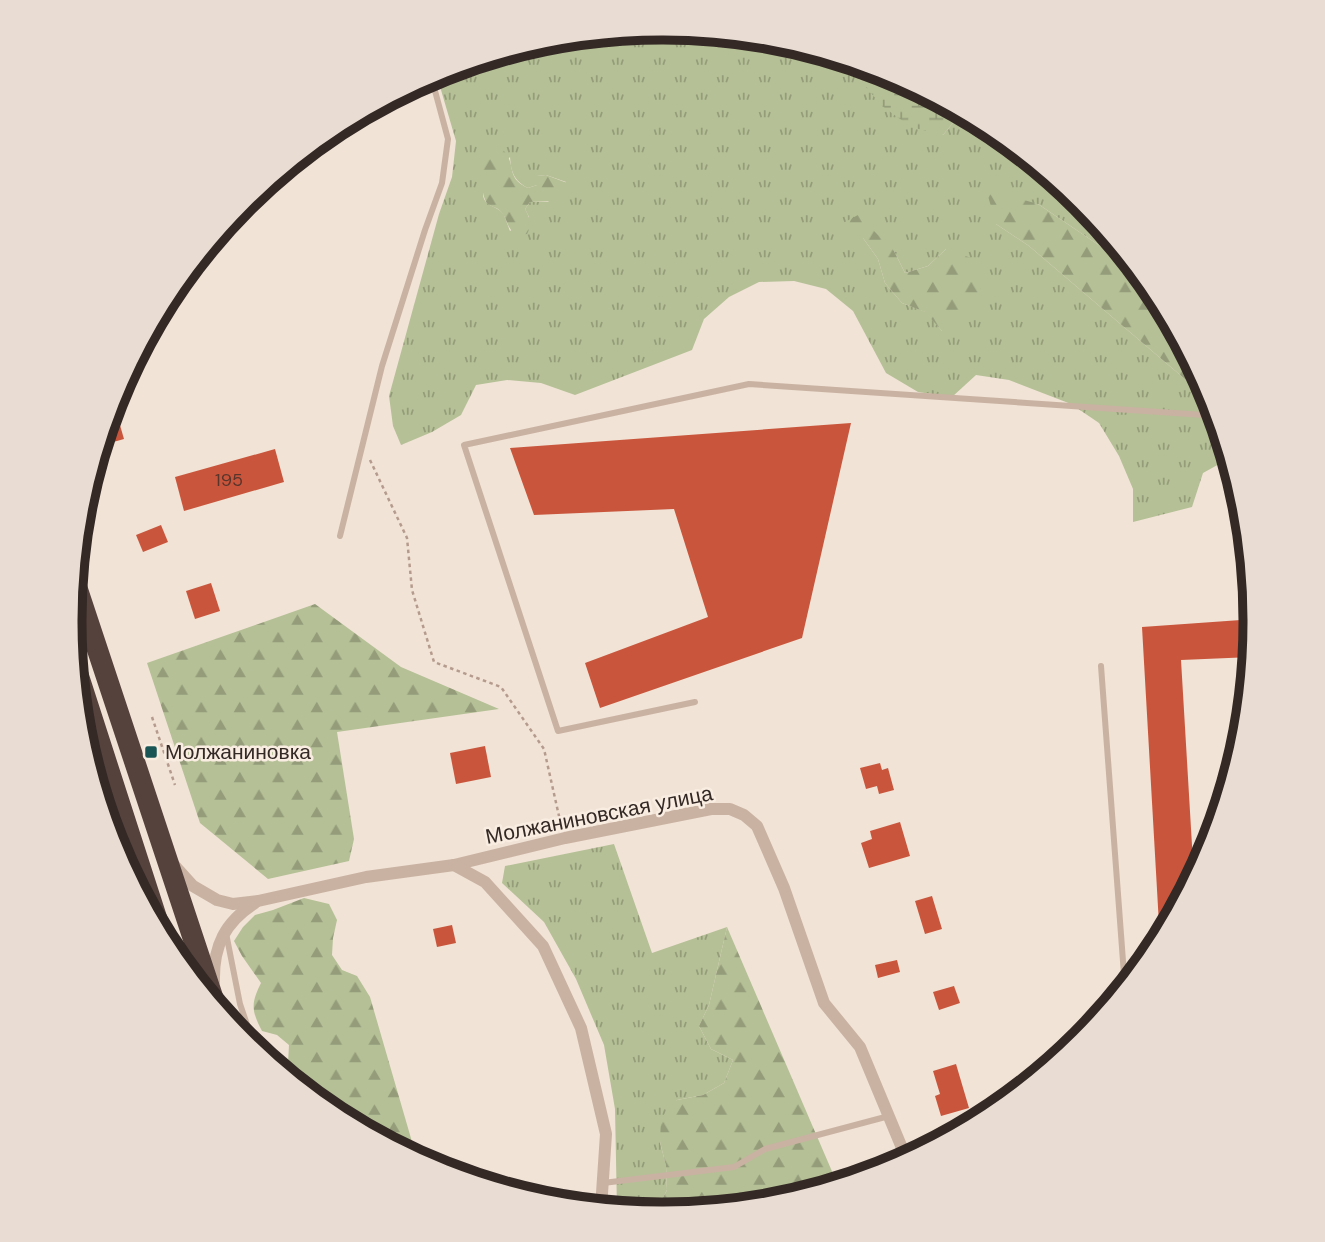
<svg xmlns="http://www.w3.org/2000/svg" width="1325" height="1242" font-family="'DM Sans',sans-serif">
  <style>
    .grass { fill: url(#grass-tufts); fill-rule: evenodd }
    .forest { fill: url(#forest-firs) }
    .wetland { fill: url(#wetland-marsh) }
    .water { fill: url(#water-ripples) }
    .building { fill: #c9563c }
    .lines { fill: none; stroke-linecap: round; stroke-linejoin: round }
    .path { stroke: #b59b8d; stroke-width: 2.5; stroke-dasharray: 3.5 3.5; stroke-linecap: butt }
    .lane { stroke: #c9b2a2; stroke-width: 6 }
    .street { stroke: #c9b2a2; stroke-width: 12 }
    .highway { stroke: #55423c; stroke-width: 21 }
    .poi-dot { fill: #1a5555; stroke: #f9ede2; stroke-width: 2.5 }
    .labels { text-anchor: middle; stroke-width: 5; stroke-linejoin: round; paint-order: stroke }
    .number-label { font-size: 18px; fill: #59342b }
    .poi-label { font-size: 21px; fill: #342925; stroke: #f9ede2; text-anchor: start }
    .street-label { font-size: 21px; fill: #342925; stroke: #f9ede2 }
    .rim { fill: none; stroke: #342925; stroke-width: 9 }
  </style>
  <defs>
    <pattern id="grass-tufts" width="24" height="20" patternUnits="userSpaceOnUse" patternTransform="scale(1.75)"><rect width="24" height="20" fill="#b5c096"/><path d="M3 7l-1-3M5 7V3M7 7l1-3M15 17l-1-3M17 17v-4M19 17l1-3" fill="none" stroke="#949c7a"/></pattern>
    <pattern id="forest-firs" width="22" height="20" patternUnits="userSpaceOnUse" patternTransform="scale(1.75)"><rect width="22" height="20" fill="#b5c096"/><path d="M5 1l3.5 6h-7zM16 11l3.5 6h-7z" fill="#949c7a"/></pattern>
    <pattern id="wetland-marsh" width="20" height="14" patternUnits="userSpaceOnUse" patternTransform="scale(1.75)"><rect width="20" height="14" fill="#b5c096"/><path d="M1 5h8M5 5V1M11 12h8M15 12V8" fill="none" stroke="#949c7a"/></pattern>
    <pattern id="water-ripples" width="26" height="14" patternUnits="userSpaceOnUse" patternTransform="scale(1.75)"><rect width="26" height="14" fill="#75afad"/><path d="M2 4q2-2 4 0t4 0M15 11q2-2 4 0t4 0" fill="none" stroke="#618e8d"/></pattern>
  </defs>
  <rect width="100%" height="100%" fill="#f1e3d6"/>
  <g class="grass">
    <path d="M 663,28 L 779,39 L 833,56 L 860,80 L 943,135 L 962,112 L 992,128 L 1056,181 L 1062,193 L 1089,211 L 1140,273 L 1038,204 L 996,224 L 1029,246 L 1213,403 L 1230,458 L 1203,473 L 1192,507 L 1133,522 L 1133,489 L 1119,456 L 1099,423 L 1071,404 L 1009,380 L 976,375 L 952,397 L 918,392 L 886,373 L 853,311 L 826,289 L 794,281 L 759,282 L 729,297 L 704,319 L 692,350 L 575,395 L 541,383 L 507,380 L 476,385 L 461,415 L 432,432 L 401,445 L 393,426 L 389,396 L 439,214 L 452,177 L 456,141 L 436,73 L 547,39 ZM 510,157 C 511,172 514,181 528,188 L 537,185 L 537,176 L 546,175 L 566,182 L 548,202 L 530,202 L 525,209 L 529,217 L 510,231 C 508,226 506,220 504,215 C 500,208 491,207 486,202 C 474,188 501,167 510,157 ZM 863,238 L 894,251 L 905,273 L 928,266 L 946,249 L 942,331 L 926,312 L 902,303 L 885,283 L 878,259 Z"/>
    <polygon points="614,844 652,953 727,927 709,1005 699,1026 711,1049 733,1060 724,1083 703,1095 677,1100 660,1142 666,1166 667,1190 655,1213 617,1210 615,1109 604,1045 576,979 544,922 502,883 505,866"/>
  </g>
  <g class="forest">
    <path d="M 502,149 C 518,164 504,177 528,188 L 537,185 L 536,176 L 546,175 L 570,184 L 558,201 L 530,202 L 525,209 C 530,218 532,224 527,234 L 517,235 C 506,228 509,222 502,213 C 498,207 493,208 488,204 C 480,198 480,163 487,156 C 491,152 497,151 502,149 Z"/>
    <polygon points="986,189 1038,204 1140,273 1156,292 1211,394 1213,403 1029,246 996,224"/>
    <polygon points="858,215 894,251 905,273 928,266 946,249 971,258 983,278 978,302 964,323 942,331 925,312 902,303 885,283 878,259 863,238 843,223"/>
    <polygon points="315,604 401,667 499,709 337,732 354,839 349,861 268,879 200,823 147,663"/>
    <path d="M 304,898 L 329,904 L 337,920 L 333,938 L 332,955 L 342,970 L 357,976 L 370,997 L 417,1159 L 333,1114 L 279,1069 L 288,1063 L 289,1045 L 277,1035 L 262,1031 C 251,1010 251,1003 261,983 L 242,956 L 234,941 L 243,927 L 255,915 L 273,910 Z"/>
    <polygon points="727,927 834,1176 769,1204 663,1214 655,1213 667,1190 666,1166 660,1142 661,1118 677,1100 703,1095 724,1083 733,1060 711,1049 699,1026 709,1005"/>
  </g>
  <polygon class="wetland" points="833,56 890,73 962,112 943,135 911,127 882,106 860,80"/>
  <path class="water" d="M 377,104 L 379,115 C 366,128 342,131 325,135 L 333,128 Z"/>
  <g class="building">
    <polygon points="113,401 124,439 99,446 104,429"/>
    <polygon points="851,423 802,638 600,708 585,663 708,617 674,509 534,515 510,448"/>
    <polygon points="275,449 284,482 184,511 175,477"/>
    <polygon points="161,525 168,542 143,552 136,535"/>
    <polygon points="211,583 220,611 195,619 186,591"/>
    <polygon points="1255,619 1252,657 1181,660 1194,879 1160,942 1142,627"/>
    <polygon points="485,746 491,777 456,784 450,753"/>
    <polygon points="880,763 882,770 888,768 894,790 879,794 877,786 866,789 860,768"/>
    <polygon points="900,822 910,856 869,868 861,843 872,839 870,831"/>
    <polygon points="932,896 942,929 925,934 915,901"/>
    <polygon points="452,925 456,943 437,947 433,929"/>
    <polygon points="897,960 900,972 878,978 875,965"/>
    <polygon points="954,986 960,1003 939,1010 933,992"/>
    <polygon points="956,1064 969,1108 941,1116 935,1096 940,1094 933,1071"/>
  </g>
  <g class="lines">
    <g class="path">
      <polyline points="370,460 407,538 412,590 434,662 501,687 544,749 561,825"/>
      <polyline points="152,717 175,785"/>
    </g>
    <g class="lane">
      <polyline points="340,536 382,366 425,230 442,183 448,139 431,76"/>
      <polyline points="1101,666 1125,988"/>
      <polyline points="695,702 558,731 464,445 749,384 1204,415 1221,429"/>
      <polyline points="118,854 132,849"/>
      <polyline points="226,933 240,1004 256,1051"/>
      <polyline points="603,1183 734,1167 765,1149 889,1116"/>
    </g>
    <g class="street">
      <polyline points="174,865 193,886 217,900 233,904 258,901 366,877 454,865 565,838 711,809 730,809 744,815 757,826 784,888 824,1003 860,1047 907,1160"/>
      <polyline points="454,865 485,882 543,946 581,1028 606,1134 601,1208"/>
      <path d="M 214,982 C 213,946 225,922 255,903"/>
    </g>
    <g class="highway">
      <polyline points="74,579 216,1007"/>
      <polyline points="73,659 164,941"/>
    </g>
  </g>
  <rect class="poi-dot" x="144" y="745" width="14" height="14" rx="3.5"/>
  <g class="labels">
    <g class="number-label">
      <text x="229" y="486">195</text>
    </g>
    <g class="poi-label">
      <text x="165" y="759">Молжаниновка</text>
    </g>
    <g class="street-label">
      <text transform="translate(599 815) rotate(-11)" y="7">Молжаниновская улица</text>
    </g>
  </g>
  <path d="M0 0H1325V1242H0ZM662 40H663A580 580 0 0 1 1243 620V622A580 580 0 0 1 663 1202H662A580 580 0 0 1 82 622V620A580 580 0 0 1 662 40Z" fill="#e9ddd3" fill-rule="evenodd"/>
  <path class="rim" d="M662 40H663A580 580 0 0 1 1243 620V622A580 580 0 0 1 663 1202H662A580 580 0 0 1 82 622V620A580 580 0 0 1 662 40Z"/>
</svg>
